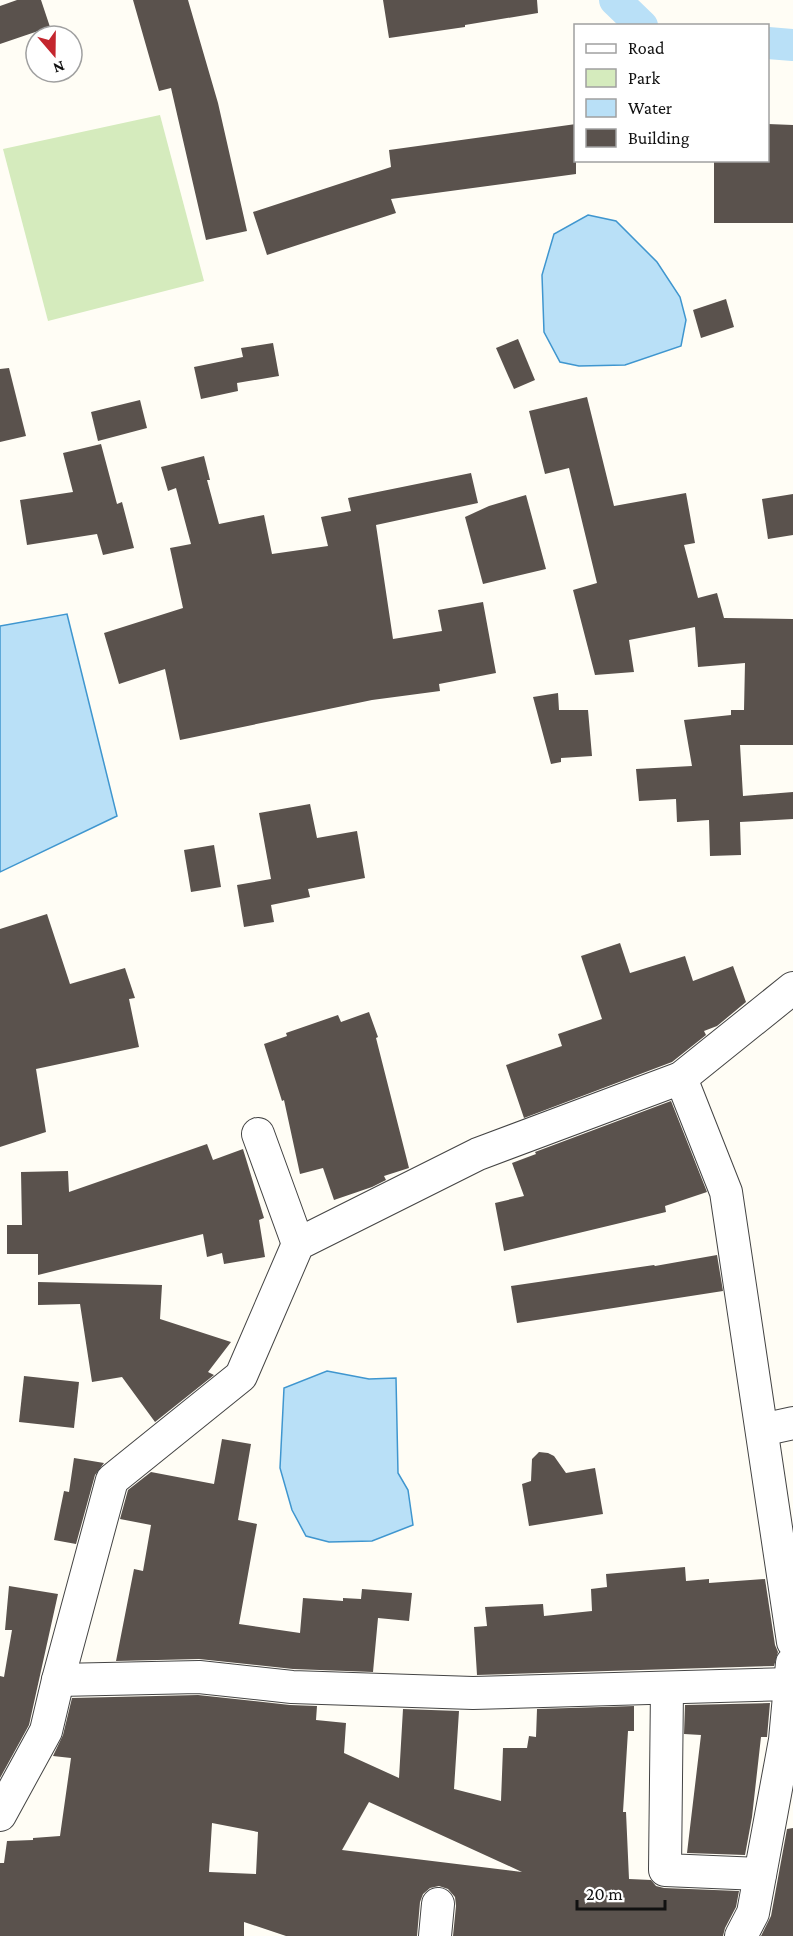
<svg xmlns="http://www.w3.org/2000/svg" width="793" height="1936" font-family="'Crimson Pro',serif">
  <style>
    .green { fill: #d5ebbd }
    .water { fill: #b9e0f7; stroke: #3f96cf; stroke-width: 1.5 }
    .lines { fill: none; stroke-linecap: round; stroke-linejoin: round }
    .canal { stroke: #b9e0f7; stroke-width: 32 }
    .building { fill: #5a524d; fill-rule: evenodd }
    .street-casing { stroke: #444; stroke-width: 34 }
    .street { stroke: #fff; stroke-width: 32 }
  </style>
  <rect width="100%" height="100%" fill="#fffdf5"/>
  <polygon class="green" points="160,115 204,281 48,321 3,149"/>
  <g class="water">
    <polygon points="588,215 616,221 657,262 680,297 686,320 681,346 625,365 579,366 560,362 544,332 542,275 554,234"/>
    <polygon points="67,614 117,816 0,872 0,626"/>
    <polygon points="327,1371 369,1379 396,1378 398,1473 408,1490 413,1525 372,1541 329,1542 306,1536 292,1510 280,1468 284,1388"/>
  </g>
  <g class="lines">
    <g class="canal">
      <polyline points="615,0 642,26"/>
      <polyline points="768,43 793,45"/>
    </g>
  </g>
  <g class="building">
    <polygon points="17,0 41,0 50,27 0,44 0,6"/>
    <polygon points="133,0 188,0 218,103 247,231 206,240 171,88 159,91"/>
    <polygon points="383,0 537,0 538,13 465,25 465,27 389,38"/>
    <polygon points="576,124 576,174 391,199 396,213 267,255 253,212 391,167 389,150"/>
    <polygon points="768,124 793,125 793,223 714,223 714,160 768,160"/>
    <polygon points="726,299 734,327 701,338 693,310"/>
    <polygon points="518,339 535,380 514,389 496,348"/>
    <polygon points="273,343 279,376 237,383 238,391 201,399 194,367 243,357 241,348"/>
    <polygon points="9,368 26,436 0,442 0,369"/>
    <polygon points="587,397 614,506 686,493 695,543 684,545 698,598 717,593 724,618 793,619 793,745 740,745 743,796 793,792 793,819 740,822 741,855 710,856 709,820 677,822 676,799 639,801 636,769 692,766 684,720 731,715 731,710 744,710 745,663 698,667 695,627 629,640 634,672 595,675 573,590 597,583 569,468 545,474 529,411"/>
    <polygon points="140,400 147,428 98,441 91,412"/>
    <polygon points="101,444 117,504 122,502 134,548 103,555 97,534 27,545 20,500 73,492 63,453"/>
    <polygon points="204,456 210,480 207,480 219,524 264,515 272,554 328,546 321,517 351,511 348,498 471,473 478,503 376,525 393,639 442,631 438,610 483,602 496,673 439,684 440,691 372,700 180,740 165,669 119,684 104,633 183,608 170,548 191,544 176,488 168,491 161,467"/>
    <polygon points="793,494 793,535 768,539 762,499"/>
    <polygon points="526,495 546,569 483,584 465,517 489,506"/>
    <polygon points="558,693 559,710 588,710 592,756 561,758 561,762 551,764 533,697"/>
    <polygon points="310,804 317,838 357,831 365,878 308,889 310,897 271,905 274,922 244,927 237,885 271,879 259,813"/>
    <polygon points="214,845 221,887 191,892 184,850"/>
    <polygon points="47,914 70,984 125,968 135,998 129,999 139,1047 36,1069 46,1132 0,1147 0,929"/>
    <polygon points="620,943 630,973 685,956 693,981 733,966 746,1002 717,1026 704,1031 706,1035 672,1062 524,1118 506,1065 562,1046 558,1034 602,1019 581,956"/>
    <polygon points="369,1012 378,1037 376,1038 409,1168 384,1176 386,1180 372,1187 334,1200 323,1168 300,1174 284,1100 282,1101 264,1044 287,1036 286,1033 338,1015 341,1022"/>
    <polygon points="671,1101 707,1192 665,1206 666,1212 504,1251 495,1203 524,1196 512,1163 536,1154 535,1152"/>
    <polygon points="207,1144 213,1160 243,1149 264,1218 259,1220 265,1257 224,1264 222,1253 207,1257 203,1234 38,1275 38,1254 7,1254 7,1225 22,1225 21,1172 68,1171 69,1192"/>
    <polygon points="717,1255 723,1291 517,1323 511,1286 654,1265 655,1266"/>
    <polygon points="38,1282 162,1285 160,1319 231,1342 208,1372 214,1375 155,1422 122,1377 92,1382 80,1304 38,1305"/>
    <polygon points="24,1376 79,1382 74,1428 19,1422"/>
    <polygon points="222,1439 251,1444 238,1520 257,1524 239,1624 300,1633 303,1598 343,1601 343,1598 361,1599 362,1589 412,1593 409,1621 378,1618 373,1672 293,1669 199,1659 116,1661 134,1569 143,1571 151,1525 120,1519 128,1490 151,1472 214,1484"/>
    <polygon points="539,1452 548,1453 554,1456 566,1473 595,1468 603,1514 529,1526 522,1484 531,1481 532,1459"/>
    <polygon points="74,1458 104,1463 95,1475 76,1544 54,1540 64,1491 69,1492"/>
    <polygon points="685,1567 686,1581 709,1579 709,1583 765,1579 775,1645 778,1652 774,1666 477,1675 474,1627 487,1626 485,1607 543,1604 544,1616 592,1611 591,1589 607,1587 606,1574"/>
    <polygon points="9,1586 58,1594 29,1725 0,1778 0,1676 4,1677 12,1630 5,1630"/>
    <path d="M 198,1695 L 290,1705 L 317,1706 L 316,1720 L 346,1723 L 344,1753 L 399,1778 L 403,1709 L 459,1711 L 454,1789 L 501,1801 L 503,1748 L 527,1748 L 529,1736 L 536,1737 L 537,1709 L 634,1706 L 634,1731 L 628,1731 L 623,1812 L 626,1812 L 629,1879 L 651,1880 L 656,1886 L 664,1888 L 739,1891 L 736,1907 L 725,1928 L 723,1936 L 453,1936 L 456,1906 L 455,1897 L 448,1889 L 439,1886 L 430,1888 L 423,1894 L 420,1902 L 417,1936 L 286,1936 L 244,1922 L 244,1936 L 0,1936 L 0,1863 L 4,1863 L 7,1841 L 33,1840 L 33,1838 L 60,1836 L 71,1758 L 53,1756 L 63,1735 L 72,1698 ZM 369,1802 L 522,1872 L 342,1850 ZM 212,1823 L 258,1832 L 256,1874 L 209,1872 Z"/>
    <polygon points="770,1703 767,1737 761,1737 752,1817 745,1855 687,1853 701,1735 684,1734 685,1705"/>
    <polygon points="793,1828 793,1936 761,1936 771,1916 787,1829"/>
  </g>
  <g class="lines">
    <g class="street-casing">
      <g id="street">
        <polyline points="681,1078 726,1192 793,1642"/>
        <polyline points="258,1134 298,1244"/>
        <polyline points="762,1430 793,1423"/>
        <polyline points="58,1680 199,1677 292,1687 473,1693 790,1684"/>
        <polyline points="667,1688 665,1870 760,1874"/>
        <polyline points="0,1815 46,1731 58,1680 112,1480 241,1376 298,1244 478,1154 681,1078 793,988"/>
        <polyline points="435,1936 438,1904"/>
        <polyline points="741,1936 753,1913 785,1740 792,1663"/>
      </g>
    </g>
    <use href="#street" class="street"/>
  </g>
  <rect x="574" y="24" width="195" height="138" fill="#ffffff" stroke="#a0a0a0" stroke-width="1.5"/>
  <rect x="586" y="44" width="30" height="9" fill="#ffffff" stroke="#a0a0a0" stroke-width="1.5"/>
  <text x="628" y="54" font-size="18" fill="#111111">Road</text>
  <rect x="586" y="69" width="30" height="18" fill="#d5ebbd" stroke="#a0a0a0" stroke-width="1.5"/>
  <text x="628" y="84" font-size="18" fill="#111111">Park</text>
  <rect x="586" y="99" width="30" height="18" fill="#b9e0f7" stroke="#a0a0a0" stroke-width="1.5"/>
  <text x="628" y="114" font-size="18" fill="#111111">Water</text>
  <rect x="586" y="129" width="30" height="18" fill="#5a524d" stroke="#a0a0a0" stroke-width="1.5"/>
  <text x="628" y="144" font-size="18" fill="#111111">Building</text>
  <g transform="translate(54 54) rotate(160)"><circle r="28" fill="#ffffff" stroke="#a0a0a0" stroke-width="1.5"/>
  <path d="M0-4.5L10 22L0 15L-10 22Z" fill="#c4262e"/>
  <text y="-9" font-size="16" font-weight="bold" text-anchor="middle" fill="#111111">N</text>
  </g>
  <path d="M577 1900v9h88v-9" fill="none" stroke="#111111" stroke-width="3"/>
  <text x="586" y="1900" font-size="18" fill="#111111" stroke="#ffffff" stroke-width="4.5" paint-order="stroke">20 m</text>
</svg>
